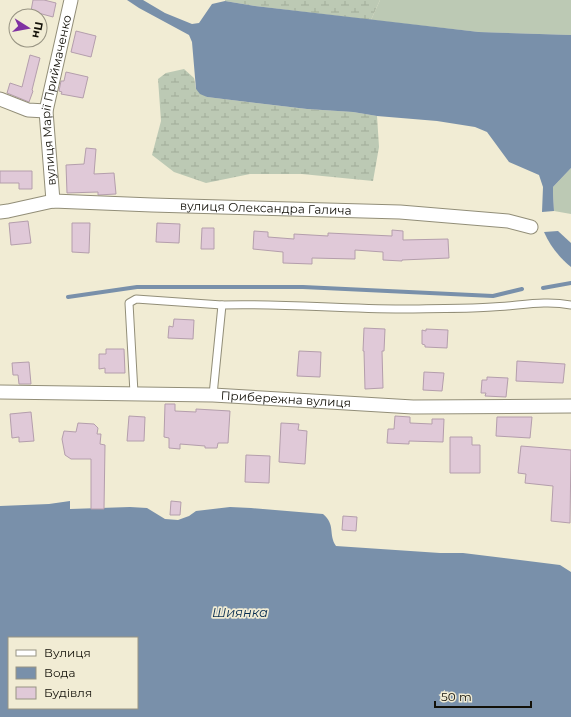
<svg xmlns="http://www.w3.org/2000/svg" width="571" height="717" font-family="Montserrat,sans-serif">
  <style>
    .grass { fill: #bcc9b4 }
    .wetland { fill: url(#wetland-marsh) }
    .water { fill: #7990aa; fill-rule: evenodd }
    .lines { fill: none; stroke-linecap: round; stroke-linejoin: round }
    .stream { stroke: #7990aa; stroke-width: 4 }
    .building { fill: #e0c9d8; stroke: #b49eac }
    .service-casing { stroke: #928e78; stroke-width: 9 }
    .minor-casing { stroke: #928e78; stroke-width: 15 }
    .service { stroke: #fff; stroke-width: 7 }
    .minor { stroke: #fff; stroke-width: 13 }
    .labels { text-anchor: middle; stroke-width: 3.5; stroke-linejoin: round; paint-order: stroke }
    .street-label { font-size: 12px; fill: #131109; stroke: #f1ecd4 }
    .water-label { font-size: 13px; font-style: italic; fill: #062c4f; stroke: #f1ecd4 }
  </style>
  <defs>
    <pattern id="wetland-marsh" width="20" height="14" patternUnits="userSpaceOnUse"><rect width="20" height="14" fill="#bcc9b4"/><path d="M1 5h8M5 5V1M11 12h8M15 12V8" fill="none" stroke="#a1ac99"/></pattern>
  </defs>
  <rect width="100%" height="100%" fill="#f1ecd4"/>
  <g class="grass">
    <polygon points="380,0 571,0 571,35 479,32 371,20"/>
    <polygon points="571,168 571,214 554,211 553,194 553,187"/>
  </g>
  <g class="wetland">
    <polygon points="225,0 380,0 371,20 255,6 225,1"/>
    <polygon points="184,69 194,78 196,89 207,97 307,109 353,112 377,116 379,147 373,181 302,174 250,174 206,183 174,172 152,155 161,121 158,79 166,73"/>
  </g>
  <g class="water">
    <polygon points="127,0 143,0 165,13 192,24 199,23 212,4 225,1 255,6 479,32 571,35 571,168 553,187 553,194 554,211 542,212 543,187 539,175 509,162 487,132 475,127 437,121 377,116 353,112 307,109 207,97 200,94 196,89 192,42 189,35 139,8"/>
    <path d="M 558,231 L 571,243 L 571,267 C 559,257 550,246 544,232 Z"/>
    <path d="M 70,501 L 70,509 L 130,507 L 147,508 L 165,519 L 178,520 L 189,516 L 196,511 L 230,507 L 251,508 L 323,514 C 336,525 328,534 336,546 L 440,553 L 463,553 L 560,565 L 571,572 L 571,717 L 0,717 L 0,506 L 49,504 ZM 9,638 L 137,638 L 137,708 L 9,708 Z"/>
  </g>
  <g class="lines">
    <g class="stream">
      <polyline points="543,288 571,283"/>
      <polyline points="68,297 137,287 303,287 493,296 522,289"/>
    </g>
  </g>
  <g class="building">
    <polygon points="33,0 44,0 56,3 53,17 31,11"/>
    <polygon points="76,31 96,36 91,57 71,52"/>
    <polygon points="30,55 40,58 32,90 33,91 29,102 7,93 10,83 22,87"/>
    <polygon points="66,72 88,77 83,98 61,94 62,92 59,91 61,81 64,81"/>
    <polygon points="86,148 96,149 94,174 114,173 116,194 98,195 98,192 67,193 66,165 84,164"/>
    <polygon points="0,171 32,171 32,189 19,189 19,183 0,183"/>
    <polygon points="28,221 31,243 11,245 9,223"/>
    <polygon points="72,223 90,223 89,253 72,252"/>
    <polygon points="157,223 180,224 179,243 156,242"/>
    <polygon points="202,228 214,228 214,249 201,249"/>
    <polygon points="392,230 403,231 403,240 448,239 449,258 402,260 402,261 383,260 383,252 355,250 355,259 312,258 312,264 283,263 283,252 253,249 254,231 268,232 268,237 294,239 294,234 328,236 328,233 392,236"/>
    <polygon points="174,319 194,320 193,339 168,338 169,326 173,327"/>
    <polygon points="364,328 385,329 384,351 382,351 383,388 365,389 364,351 363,351"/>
    <polygon points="426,329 448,330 447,348 425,347 425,345 422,344 422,330 426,331"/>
    <polygon points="106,349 124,349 125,373 105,373 105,368 99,369 99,354 106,354"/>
    <polygon points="299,351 321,352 320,377 297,376"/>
    <polygon points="517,361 565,364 563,383 516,381"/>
    <polygon points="29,362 31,384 19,384 18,375 13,375 12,363"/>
    <polygon points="424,372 444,373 442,391 423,390"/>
    <polygon points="487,377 508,378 506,397 485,396 486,393 481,393 482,380 487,380"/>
    <polygon points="165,404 175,404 175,411 196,412 196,409 230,411 228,443 218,443 217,448 205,448 205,446 180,444 180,449 169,448 169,438 164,437"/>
    <polygon points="31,412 34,441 19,442 19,437 12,438 10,414"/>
    <polygon points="129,416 145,417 144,441 127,441"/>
    <polygon points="395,416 410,417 410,423 432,424 432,419 444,419 443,442 409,441 409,444 387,443 388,429 394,429"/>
    <polygon points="497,417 532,417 530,438 496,436"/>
    <polygon points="78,423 94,424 98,428 97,434 101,434 100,444 105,445 104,509 91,509 91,459 71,459 65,455 62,439 64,431 76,432"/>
    <polygon points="281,423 299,424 298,430 307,431 305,464 279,462"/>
    <polygon points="450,437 472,437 472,445 480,445 480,473 450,473"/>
    <polygon points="521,446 571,450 570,523 551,521 553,486 525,483 526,474 518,473"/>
    <polygon points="246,455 270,456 269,483 245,482"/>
    <polygon points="171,501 181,502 180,515 170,515"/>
    <polygon points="343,516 357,517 356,531 342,530"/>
  </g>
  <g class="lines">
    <g class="service-casing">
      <g id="service">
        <polyline points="134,393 129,303 136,299 222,305"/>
        <path d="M 213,395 L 222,305 C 286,303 349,310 413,309 C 440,308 466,309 492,307 C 519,306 544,300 571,305"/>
      </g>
    </g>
    <g class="minor-casing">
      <g id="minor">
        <polyline points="0,99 28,110 46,111"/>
        <path id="s1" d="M 53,201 L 46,111 L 71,0"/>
        <path id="s2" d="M 0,212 L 8,211 L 53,201 L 152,205 L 400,212 L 508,221 L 531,227"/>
        <path id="s3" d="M 0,392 L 213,395 L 413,407 L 571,406"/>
      </g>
    </g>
    <use href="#service" class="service"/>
    <use href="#minor" class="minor"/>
  </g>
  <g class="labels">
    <g class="street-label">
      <text dy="4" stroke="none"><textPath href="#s1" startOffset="102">вулиця Марії Приймаченко</textPath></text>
      <text dy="4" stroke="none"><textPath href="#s2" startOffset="267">вулиця Олександра Галича</textPath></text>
      <text dy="4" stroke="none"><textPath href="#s3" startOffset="286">Прибережна вулиця</textPath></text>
    </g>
    <g class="water-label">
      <text x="240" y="617">Шиянка</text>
    </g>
  </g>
  <rect x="8" y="637" width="130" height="72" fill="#f1ecd4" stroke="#989483"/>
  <rect x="16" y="650" width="20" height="6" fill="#ffffff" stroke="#989483"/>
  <text x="44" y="657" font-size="12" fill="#131109">Вулиця</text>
  <rect x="16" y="667" width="20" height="12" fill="#7990aa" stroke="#989483"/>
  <text x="44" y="677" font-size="12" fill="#131109">Вода</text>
  <rect x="16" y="687" width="20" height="12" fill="#e0c9d8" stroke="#989483"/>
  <text x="44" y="697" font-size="12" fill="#131109">Будівля</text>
  <g transform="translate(28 28) rotate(101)"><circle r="19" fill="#f1ecd4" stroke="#989483"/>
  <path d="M0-3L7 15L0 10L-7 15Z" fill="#7f31a2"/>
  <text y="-6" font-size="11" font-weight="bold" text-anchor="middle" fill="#131109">Пн</text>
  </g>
  <path d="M435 701v6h96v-6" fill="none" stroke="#131109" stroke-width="2"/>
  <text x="441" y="701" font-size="12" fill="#131109" stroke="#f1ecd4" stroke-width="3" paint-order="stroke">50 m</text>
</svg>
